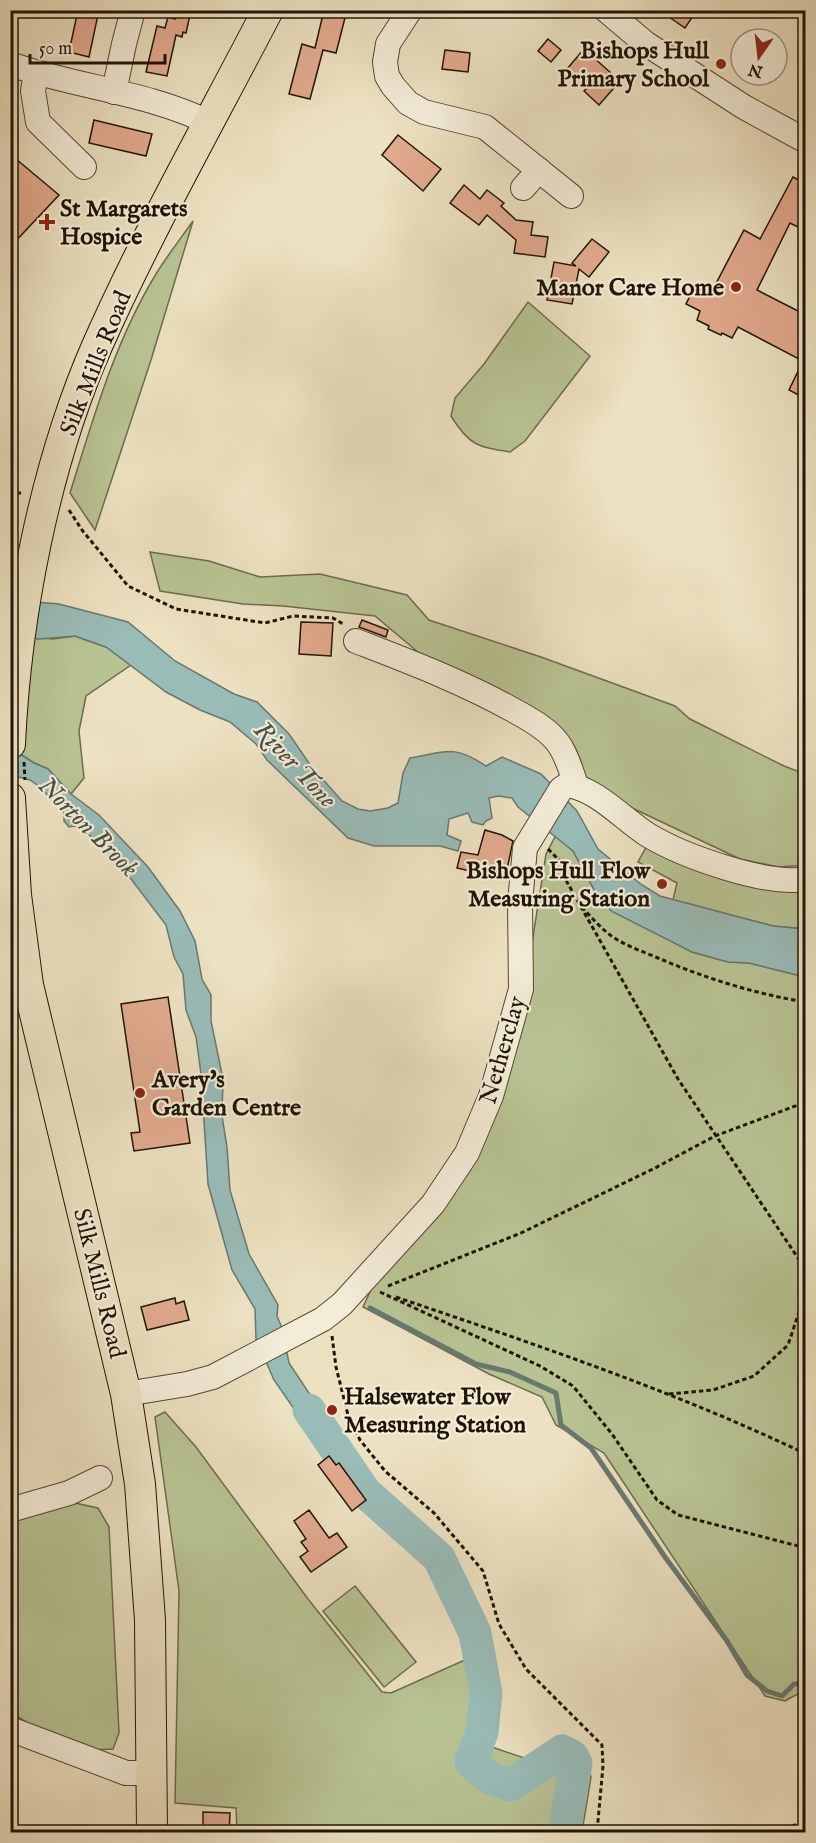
<svg xmlns="http://www.w3.org/2000/svg" width="816" height="1843" font-family="'IM FELL English',serif">
  <style>
    .green { fill: #b8c393; stroke: #6c6c4c; stroke-width: 1.5 }
    .water { fill: #99bcb7; stroke: #687970; stroke-width: 1.5 }
    .lines { fill: none; stroke-linecap: round; stroke-linejoin: round }
    .stream { stroke: #687970; stroke-width: 5 }
    .river { stroke: #99bcb7; stroke-width: 33 }
    .building { fill: #e2aa8e; stroke: #1f1406; stroke-width: 1.5 }
    .minor-casing { stroke: #524735; stroke-width: 26 }
    .major-casing { stroke: #1f1406; stroke-width: 32 }
    .path { stroke: #1f1406; stroke-width: 3; stroke-dasharray: 4.5 3; stroke-linecap: butt }
    .minor { stroke: #f3ecd7; stroke-width: 24 }
    .major { stroke: #ece1c1; stroke-width: 30 }
    .poi-dot { fill: #8f2418; stroke: #f3ecd7; stroke-width: 2 }
    .labels { text-anchor: middle; stroke-width: 4.5; stroke-linejoin: round; paint-order: stroke }
    .poi-label { font-size: 24px; font-weight: bold; fill: #1f1406; stroke: #f3ecd7; text-anchor: end }
    .street-label { font-size: 24px; fill: #1f1406; stroke: #f3ecd7 }
    .water-label { font-size: 26px; font-style: italic; fill: #4a4f44; stroke: #f3ecd7 }
  </style>
  <rect width="100%" height="100%" fill="#ece1c1"/>
  <filter id="stains"><feTurbulence type="fractalNoise" baseFrequency=".00333" numOctaves="4"/><feColorMatrix values="0 0 0 0 .2 0 0 0 0 .09 0 0 0 0 .02 0 0 0 .5 -.17"/></filter>
  <radialGradient id="worn" r=".72"><stop offset=".6" stop-color="#630" stop-opacity="0"/><stop offset="1" stop-color="#630" stop-opacity=".3"/></radialGradient>
  <g class="green">
    <path d="M 193,221 L 151,360 L 95,530 L 70,493 C 93,419 115,341 156,274 C 167,256 181,238 193,221 Z"/>
    <path d="M 528,302 L 590,356 L 525,441 L 510,452 C 477,447 469,445 451,416 L 455,398 L 484,364 Z"/>
    <polygon points="150,552 209,561 260,577 320,574 407,595 429,620 541,657 675,706 690,719 784,766 805,774 805,865 779,867 740,859 630,807 581,774 559,728 419,653 375,616 283,606 243,604 160,591"/>
    <polygon points="10,635 53,639 75,636 106,647 131,665 86,696 79,731 84,778 71,794 48,769 34,763 11,748"/>
    <polygon points="556,835 573,851 596,893 653,930 692,952 728,962 749,963 805,977 805,1690 785,1701 765,1696 604,1453 556,1425 542,1397 489,1374 363,1307 375,1281 463,1175 532,943 546,854"/>
    <polygon points="649,842 805,889 805,929 773,926 673,900 677,883 638,862"/>
    <polygon points="165,1412 196,1447 308,1599 382,1692 391,1693 467,1659 489,1651 497,1677 494,1721 489,1746 527,1759 558,1740 582,1746 591,1777 582,1832 237,1832 236,1808 175,1803 179,1591 155,1417"/>
    <polygon points="75,1503 98,1508 109,1527 119,1733 113,1749 93,1750 40,1730 11,1713 10,1519"/>
    <polygon points="355,1586 416,1662 384,1687 323,1611"/>
  </g>
  <g class="water">
    <path d="M 11,600 L 59,604 L 128,622 L 175,661 L 234,694 L 257,702 L 289,734 L 311,766 L 342,801 L 358,809 L 370,811 L 388,808 L 398,803 L 403,773 L 410,758 C 446,752 454,744 486,766 L 502,757 L 541,774 L 577,811 L 598,849 L 642,885 L 660,896 L 773,926 L 805,929 L 805,977 L 749,963 L 728,962 L 692,952 L 611,911 L 596,893 L 573,851 L 518,807 L 512,798 L 498,796 L 489,798 L 492,818 L 486,821 L 483,825 L 472,822 L 468,813 L 449,819 L 447,835 L 461,841 L 458,851 L 440,846 L 374,846 L 348,838 L 267,760 L 256,744 L 230,722 L 200,710 L 166,692 L 106,647 L 75,636 L 39,639 L 11,635 Z"/>
    <polygon points="11,748 34,763 48,769 71,794 99,815 148,867 180,911 195,941 202,979 211,995 211,1021 223,1079 222,1116 227,1147 230,1190 249,1254 278,1305 277,1316 282,1328 289,1363 325,1417 331,1431 333,1447 308,1429 274,1380 256,1339 255,1309 232,1270 208,1184 201,1074 196,1037 186,1010 183,974 174,957 166,925 122,867 83,829 74,826 69,827 64,821 64,813 40,787 30,780 11,775"/>
  </g>
  <g class="lines">
    <polyline class="stream" points="370,1308 476,1364 510,1372 556,1393 561,1425 591,1448 665,1557 727,1641 747,1675 767,1691 782,1696 794,1684 806,1683"/>
    <polyline class="river" points="309,1410 365,1492 439,1558 475,1633 486,1693 482,1732 471,1762 491,1779 511,1785 562,1751 572,1756 576,1763 566,1822 567,1832"/>
  </g>
  <g class="building">
    <polygon points="78,10 99,10 89,57 69,52"/>
    <polygon points="177,10 191,10 186,33 183,32 182,37 176,35 167,76 146,72 157,26 165,28 168,17 175,19"/>
    <polygon points="324,10 347,10 336,53 323,50 310,99 289,94 302,44 315,48"/>
    <polygon points="659,10 697,10 685,28"/>
    <polygon points="548,39 561,50 551,62 538,51"/>
    <polygon points="584,49 620,81 599,105 584,91 588,87 567,69"/>
    <polygon points="445,50 470,53 468,72 442,69"/>
    <polygon points="94,120 152,134 146,156 89,143"/>
    <polygon points="398,135 441,169 423,191 382,155"/>
    <polygon points="10,154 59,195 10,247"/>
    <polygon points="793,177 806,184 806,193 800,204 806,206 806,231 790,223 757,290 806,315 806,399 789,390 803,361 738,327 732,338 722,333 721,335 708,329 709,326 697,320 700,311 686,304 696,284 712,291 744,230 760,239"/>
    <polygon points="464,185 480,199 487,190 504,203 501,206 516,220 533,222 531,235 548,237 545,257 514,253 516,240 487,215 479,225 450,203"/>
    <polygon points="592,239 609,252 589,277 579,269 572,304 547,300 554,262 576,266 572,263"/>
    <polygon points="362,620 388,630 386,637 359,627"/>
    <polygon points="301,622 333,623 331,656 299,654"/>
    <polygon points="485,830 502,835 513,841 505,879 457,868 461,852 478,855"/>
    <polygon points="168,997 190,1143 134,1151 131,1133 140,1132 121,1004"/>
    <polygon points="175,1298 176,1304 184,1301 189,1320 147,1330 141,1307"/>
    <polygon points="329,1456 336,1465 339,1463 366,1500 352,1511 318,1465"/>
    <polygon points="309,1510 329,1538 337,1533 347,1547 311,1572 300,1557 308,1551 301,1542 306,1539 294,1521"/>
    <polygon points="203,1812 230,1813 229,1833 203,1833"/>
  </g>
  <g class="lines">
    <g class="minor-casing">
      <g id="minor">
        <polyline points="410,10 388,44 385,62 387,76 393,86 408,103 424,112 485,127 571,196"/>
        <polyline points="606,10 645,43 744,107 806,141"/>
        <path d="M 10,64 C 75,87 147,92 210,123"/>
        <polyline points="36,73 33,91 38,122 84,167"/>
        <polyline points="114,92 124,44 133,10"/>
        <polyline points="523,188 539,170"/>
        <path d="M 356,641 C 410,662 463,682 513,710 C 528,718 548,729 558,743 C 567,755 571,771 576,785"/>
        <path d="M 126,1394 L 187,1384 L 213,1377 L 323,1319 L 342,1304 L 433,1204 L 467,1153 L 491,1096 L 521,989 L 520,903 L 525,848 L 561,789 L 567,785 C 596,788 624,820 648,835 C 683,856 766,886 806,879"/>
        <polyline points="10,1510 69,1493 100,1478"/>
        <polyline points="10,1729 126,1773 152,1773"/>
      </g>
    </g>
    <g class="major-casing">
      <g id="major">
        <path d="M 10,744 C 16,614 45,465 97,346 C 148,231 210,122 268,10"/>
        <polyline points="10,798 16,895 28,985 126,1394 140,1484 150,1620 152,1832"/>
      </g>
    </g>
    <g class="path">
      <polyline points="10,497 18,493 23,493"/>
      <polyline points="69,510 82,530 128,586 176,609 265,623 293,616 333,618 343,624"/>
      <polyline points="24,762 25,780"/>
      <polyline points="548,849 562,863 567,882 678,1079 806,1270"/>
      <path d="M 582,907 C 592,918 603,931 616,939 C 629,947 644,952 658,958 C 705,978 755,994 806,1002"/>
      <polyline points="388,1286 521,1233 655,1168 715,1136 806,1102"/>
      <polyline points="380,1292 540,1366 573,1386 612,1434 657,1500 678,1515 806,1548"/>
      <path d="M 396,1297 C 534,1344 674,1391 806,1454"/>
      <polyline points="332,1336 336,1367 348,1415 360,1440 385,1471 434,1513 483,1571 499,1624 526,1669 602,1745 603,1766 597,1832"/>
      <polyline points="669,1394 713,1390 754,1376 788,1345 806,1291"/>
      <polyline points="770,1832 806,1822"/>
    </g>
    <use href="#minor" class="minor"/>
    <use href="#major" class="major"/>
  </g>
  <g class="poi-dot">
    <circle cx="721" cy="64" r="6"/>
    <path d="M44 213h6v6h6v6h-6v6h-6v-6h-6v-6h6z"/>
    <circle cx="736" cy="287" r="6"/>
    <circle cx="662" cy="884" r="6"/>
    <circle cx="140" cy="1093" r="6"/>
    <circle cx="332" cy="1410" r="6"/>
  </g>
  <g class="labels">
    <g class="poi-label">
      <text x="709" y="58">Bishops Hull<tspan x="709" dy="28">Primary School</tspan></text>
      <text x="60" y="216" text-anchor="start">St Margarets<tspan x="60" dy="28">Hospice</tspan></text>
      <text x="724" y="295">Manor Care Home</text>
      <text x="650" y="878">Bishops Hull Flow<tspan x="650" dy="28">Measuring Station</tspan></text>
      <text x="152" y="1087" text-anchor="start">Avery's<tspan x="152" dy="28">Garden Centre</tspan></text>
      <text x="344" y="1404" text-anchor="start">Halsewater Flow<tspan x="344" dy="28">Measuring Station</tspan></text>
    </g>
    <g class="street-label">
      <text transform="translate(95 363) rotate(-68)" y="8">Silk Mills Road</text>
      <text transform="translate(502 1050) rotate(-74)" y="8">Netherclay</text>
      <text transform="translate(100 1283) rotate(76)" y="8">Silk Mills Road</text>
    </g>
    <g class="water-label">
      <text transform="translate(296 764) rotate(47)" y="9">River Tone</text>
      <text transform="translate(89 826) rotate(45)" y="9">Norton Brook</text>
    </g>
  </g>
  <rect width="816" height="1843" fill="none" stroke="#ece1c1" stroke-width="36"/>
  <rect x="12" y="12" width="792" height="1819" fill="none" stroke="#1f1406" stroke-width="3"/>
  <rect x="18" y="18" width="780" height="1807" fill="none" stroke="#1f1406" stroke-width="1.5"/>
  <g transform="translate(759 57) rotate(194)"><circle r="28" fill="#f3ecd7" stroke="#9e9683" stroke-width="1.5"/>
  <path d="M0-4.5L10 22L0 15L-10 22Z" fill="#8f2418"/>
  <text y="-9" font-size="16" font-weight="bold" text-anchor="middle" fill="#1f1406">N</text>
  </g>
  <path d="M30 54v9h135v-9" fill="none" stroke="#1f1406" stroke-width="3"/>
  <text x="39" y="54" font-size="18" fill="#1f1406" stroke="#f3ecd7" stroke-width="4.5" paint-order="stroke">50 m</text>
  <rect width="100%" height="100%" filter="url(#stains)"/>
  <rect width="100%" height="100%" fill="url(#worn)"/>
</svg>
